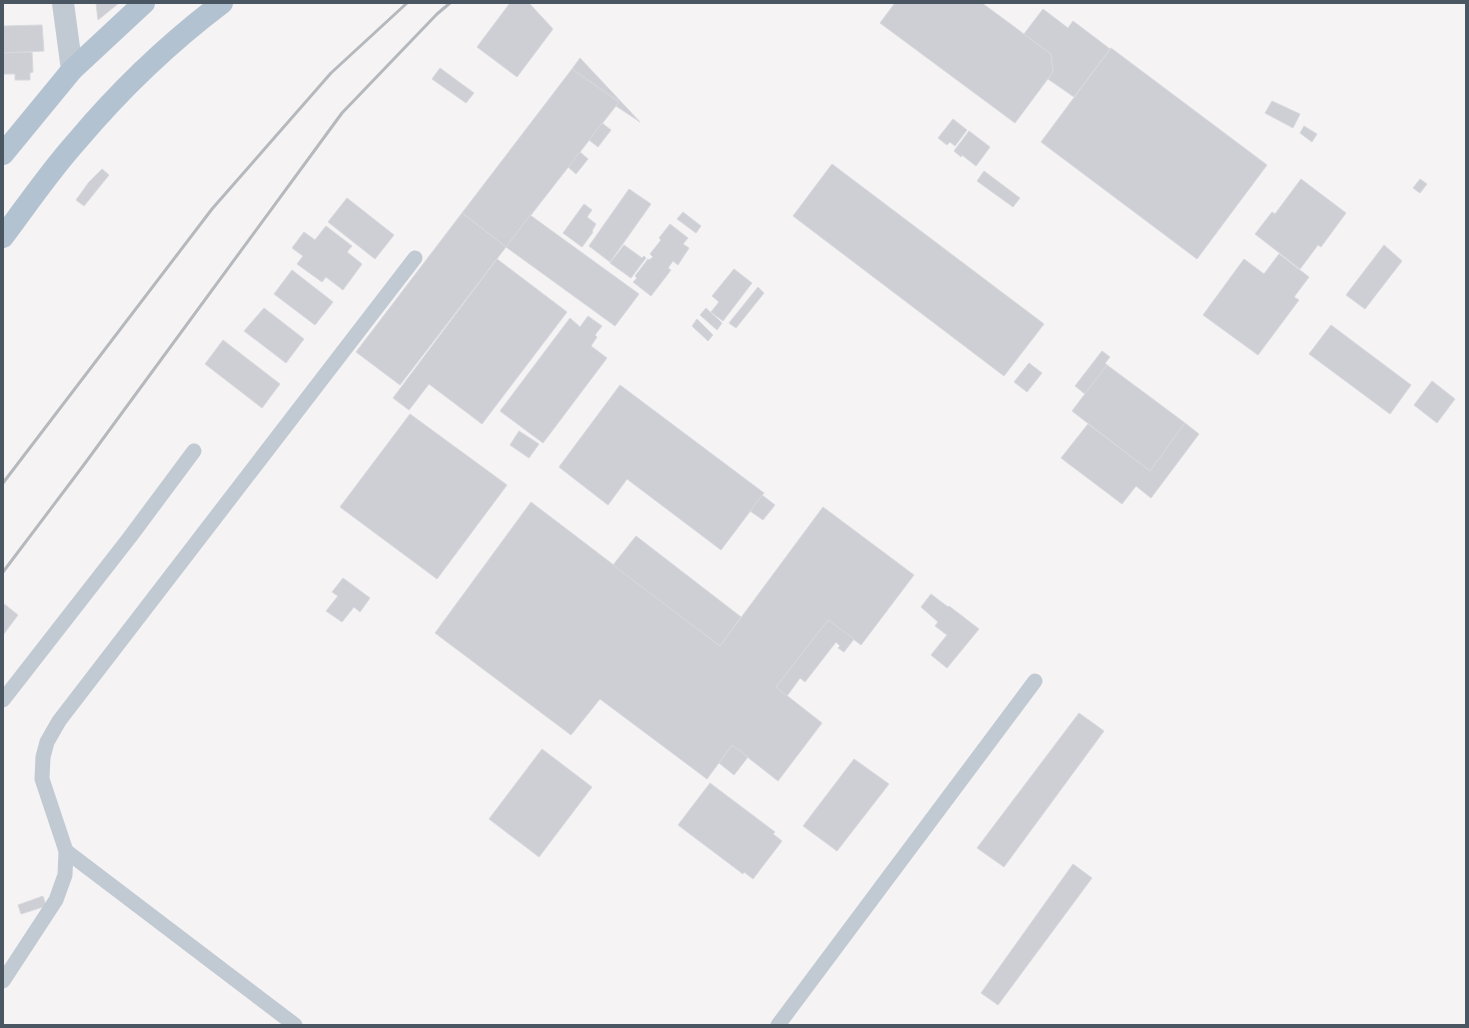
<svg xmlns="http://www.w3.org/2000/svg" width="1469" height="1028" font-family="'Nunito Sans',sans-serif">
  <style>
    .building { fill: #cdcfd5; stroke: #d7d9de }
    .lines { fill: none; stroke-linecap: round; stroke-linejoin: round }
    .service { stroke: #c1cad2; stroke-width: 15 }
    .minor { stroke: #c1cad2; stroke-width: 22 }
    .primary { stroke: #b3c2d1; stroke-width: 22 }
    .rail { stroke: #b5b8bd; stroke-width: 3 }
  </style>
  <rect width="100%" height="100%" fill="#f5f3f3"/>
  <g class="building">
    <polygon points="96,3 119,3 98,20"/>
    <polygon points="510,3 529,3 553,29 517,77 477,47"/>
    <polygon points="895,3 982,3 1051,54 1053,72 1015,123 880,23"/>
    <polygon points="1043,9 1068,28 1073,21 1110,49 1074,97 1048,79 1053,72 1051,54 1024,34"/>
    <polygon points="42,25 44,51 3,53 3,26"/>
    <polygon points="1111,48 1267,165 1197,259 1041,142"/>
    <polygon points="32,52 33,72 30,73 30,80 15,80 15,74 3,74 3,53"/>
    <polygon points="580,58 640,122 616,106 619,102 572,69"/>
    <polygon points="440,68 474,93 466,103 432,79"/>
    <polygon points="572,69 619,102 506,247 462,213"/>
    <polygon points="1272,101 1300,114 1293,128 1265,113"/>
    <polygon points="953,119 967,130 955,146 950,142 947,145 938,138"/>
    <polygon points="602,123 611,130 598,147 589,140"/>
    <polygon points="1304,126 1317,134 1312,142 1300,133"/>
    <polygon points="969,131 990,147 976,166 962,155 961,157 954,151"/>
    <polygon points="580,152 588,159 576,174 568,167"/>
    <polygon points="832,164 1044,324 1004,376 793,216"/>
    <polygon points="102,169 109,175 84,206 76,200 89,182"/>
    <polygon points="984,171 1020,198 1013,207 977,181"/>
    <polygon points="1301,179 1346,213 1321,247 1318,245 1300,269 1255,234 1272,212 1275,214"/>
    <polygon points="1420,179 1427,184 1420,193 1413,188"/>
    <polygon points="629,189 651,204 610,262 589,246"/>
    <polygon points="347,198 394,235 375,259 328,222"/>
    <polygon points="584,204 592,210 587,217 596,224 592,231 593,232 582,247 563,233"/>
    <polygon points="683,212 701,226 696,233 677,219"/>
    <polygon points="462,213 506,247 400,385 356,352"/>
    <polygon points="530,215 639,294 615,326 506,247"/>
    <polygon points="670,224 688,238 683,244 689,248 678,265 673,261 668,268 671,270 651,296 633,282 637,278 635,276 648,259 649,260 653,257 650,254 661,240 659,238"/>
    <polygon points="326,226 352,246 347,252 362,264 343,290 326,277 322,282 297,264 303,256 292,248 304,232 315,240"/>
    <polygon points="624,245 642,258 644,256 646,258 631,278 610,263"/>
    <polygon points="1384,245 1402,261 1365,309 1346,295"/>
    <polygon points="1279,254 1309,277 1294,297 1299,300 1258,355 1203,315 1244,259 1264,274"/>
    <polygon points="497,259 567,312 482,424 429,384 409,410 393,398"/>
    <polygon points="734,269 752,283 723,321 711,312 719,302 712,296"/>
    <polygon points="292,270 333,302 315,325 274,294"/>
    <polygon points="758,287 764,293 736,328 729,323"/>
    <polygon points="264,308 304,339 286,363 244,331"/>
    <polygon points="706,308 722,323 717,330 700,315"/>
    <polygon points="588,316 602,326 595,335 597,337 591,346 607,358 543,443 500,411 570,318 580,327"/>
    <polygon points="697,319 713,335 708,341 692,326"/>
    <polygon points="1331,325 1411,385 1390,414 1309,354"/>
    <polygon points="223,340 280,384 262,408 205,364"/>
    <polygon points="1102,351 1110,357 1105,363 1107,365 1085,394 1075,386"/>
    <polygon points="1029,363 1042,373 1027,392 1014,382"/>
    <polygon points="1107,365 1185,423 1150,471 1072,411"/>
    <polygon points="1432,381 1455,399 1437,423 1414,405"/>
    <polygon points="620,385 764,493 721,550 627,479 608,505 559,467"/>
    <polygon points="410,414 507,485 437,579 340,507"/>
    <polygon points="1185,423 1199,434 1151,498 1136,486 1122,504 1061,458 1088,424 1150,471"/>
    <polygon points="519,431 539,444 529,458 510,445"/>
    <polygon points="762,495 775,505 763,520 750,511"/>
    <polygon points="531,502 720,646 823,507 914,575 861,645 828,620 776,687 822,723 778,781 732,745 707,779 600,699 571,735 435,633"/>
    <polygon points="636,536 741,617 720,646 613,565"/>
    <polygon points="343,578 370,598 360,612 354,607 342,622 326,611 338,596 332,592"/>
    <polygon points="931,594 948,607 949,606 979,629 947,668 931,655 947,635 935,626 938,622 921,607"/>
    <polygon points="3,603 18,615 3,635"/>
    <polygon points="828,620 854,639 844,652 838,648 840,646 836,642 805,682 800,678 787,696 776,687"/>
    <polygon points="1079,713 1104,731 1004,867 977,848"/>
    <polygon points="732,745 748,757 734,775 719,763"/>
    <polygon points="542,749 592,787 539,857 489,819"/>
    <polygon points="854,759 889,784 837,851 803,826"/>
    <polygon points="710,783 775,832 773,834 782,841 753,879 744,872 743,874 678,825"/>
    <polygon points="1073,864 1092,878 998,1005 981,993"/>
    <polygon points="43,896 46,906 21,914 18,905"/>
  </g>
  <g class="lines">
    <g class="service">
      <polyline points="3,700 130,537 194,451"/>
      <polyline points="66,851 295,1025"/>
      <polyline points="3,981 56,900 65,875 66,851 42,779 43,757 47,742 59,721 415,258"/>
      <polyline points="778,1025 1035,681"/>
    </g>
    <polyline class="minor" points="63,3 72,70"/>
    <g class="primary">
      <polyline points="3,154 72,70 144,3"/>
      <path d="M 3,237 C 27,205 50,171 77,141 C 120,90 169,43 222,3"/>
    </g>
    <g class="rail">
      <polyline points="3,483 212,209 331,73 407,3"/>
      <polyline points="3,572 83,466 342,113 437,14 450,3"/>
    </g>
  </g>
  <rect width="1469" height="1028" fill="none" stroke="#4a5661" stroke-width="8"/>
</svg>
